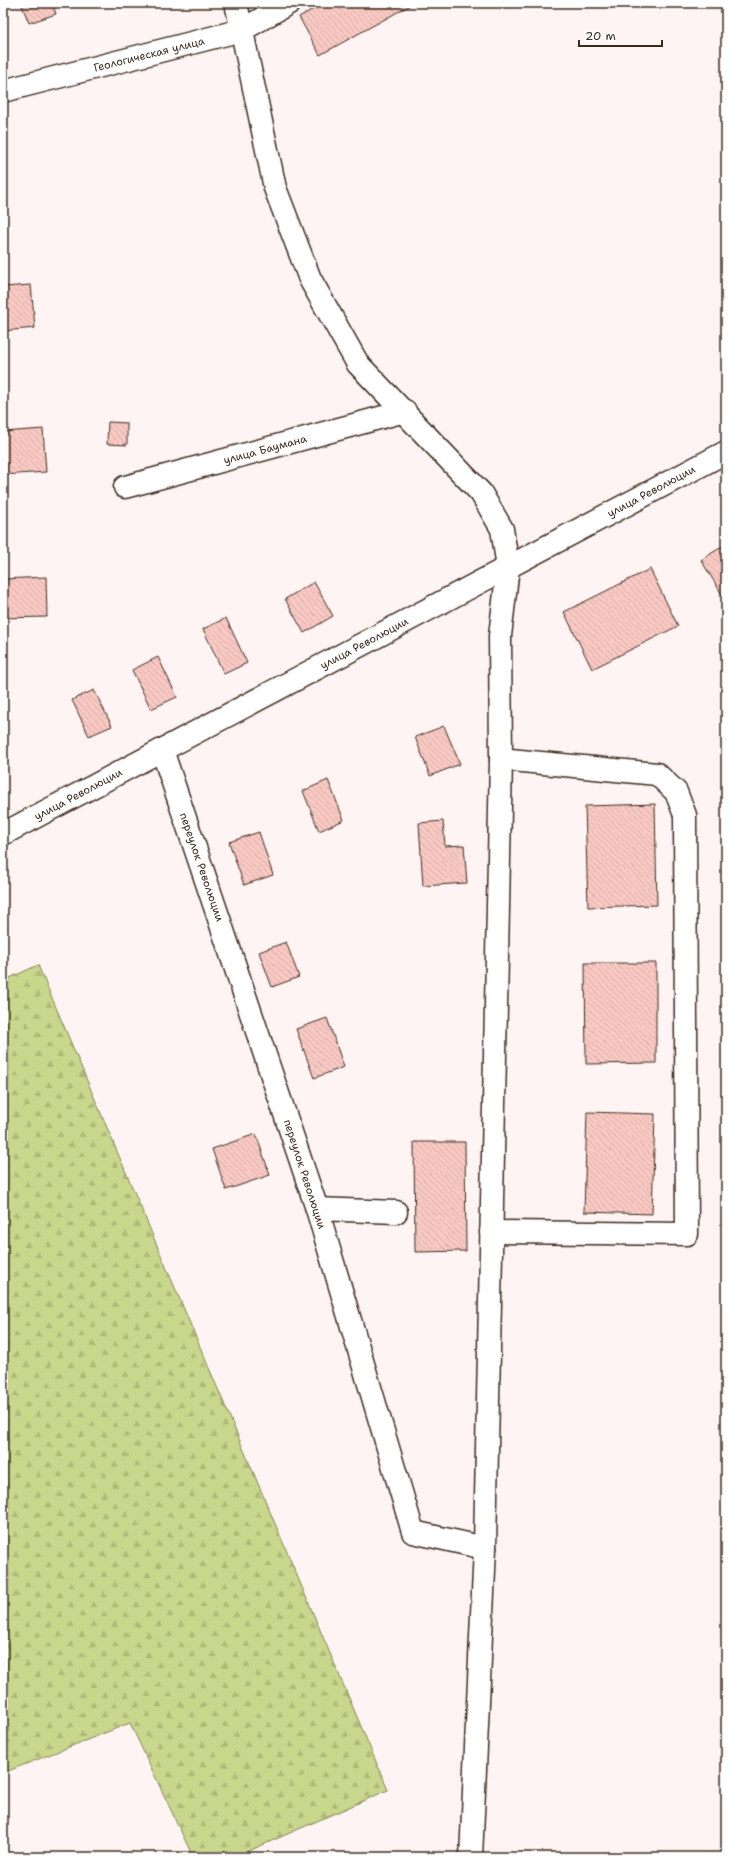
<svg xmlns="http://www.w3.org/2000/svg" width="729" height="1860" font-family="'Shantell Sans',sans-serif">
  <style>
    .forest { fill: url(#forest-firs); stroke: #828055 }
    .building { fill: url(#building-back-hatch); stroke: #3b2a1e }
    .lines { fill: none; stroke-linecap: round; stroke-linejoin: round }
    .minor-casing { stroke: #3b2a1e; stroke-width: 25 }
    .minor { stroke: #fff; stroke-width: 22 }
    .labels { text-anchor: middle; stroke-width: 3.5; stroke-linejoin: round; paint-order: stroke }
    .street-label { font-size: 11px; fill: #3b2a1e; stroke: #fff }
  </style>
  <defs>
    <pattern id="forest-firs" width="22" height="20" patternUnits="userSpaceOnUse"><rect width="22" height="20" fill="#c8d78c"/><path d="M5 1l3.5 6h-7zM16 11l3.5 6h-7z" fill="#adb978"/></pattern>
    <pattern id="building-back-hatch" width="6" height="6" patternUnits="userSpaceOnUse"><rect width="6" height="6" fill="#f9c9c3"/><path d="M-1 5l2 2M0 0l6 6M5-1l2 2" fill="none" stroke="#d6ada7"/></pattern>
  </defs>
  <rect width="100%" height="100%" fill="#fef4f3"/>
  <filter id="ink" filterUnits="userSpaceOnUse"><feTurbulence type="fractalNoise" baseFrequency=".025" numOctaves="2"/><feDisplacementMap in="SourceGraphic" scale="8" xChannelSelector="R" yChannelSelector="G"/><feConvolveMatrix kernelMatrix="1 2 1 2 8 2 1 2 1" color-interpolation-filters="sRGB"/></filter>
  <g filter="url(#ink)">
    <polygon class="forest" points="38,965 388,1790 235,1857 193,1857 130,1723 3,1773 3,981"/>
    <g class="building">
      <polygon points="21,3 52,3 56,14 29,23"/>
      <polygon points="324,3 414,3 320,55 299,17"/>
      <polygon points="31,285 35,328 3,331 3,287"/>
      <polygon points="108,422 127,423 127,445 107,444"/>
      <polygon points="43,429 46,472 3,475 3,432"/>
      <polygon points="726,544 726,601 701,560"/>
      <polygon points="650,569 678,626 592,669 564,612"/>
      <polygon points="46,577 47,617 3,618 3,579"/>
      <polygon points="314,582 333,616 304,633 285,599"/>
      <polygon points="226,618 247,663 224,674 203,629"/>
      <polygon points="158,657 177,697 151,709 132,670"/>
      <polygon points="94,690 112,726 89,736 72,700"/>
      <polygon points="444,726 460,764 430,776 415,737"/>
      <polygon points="328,780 344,820 319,831 303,791"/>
      <polygon points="655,804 657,905 588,907 585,806"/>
      <polygon points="443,821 445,846 464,845 467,883 423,886 419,823"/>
      <polygon points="259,832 273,875 244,885 229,842"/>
      <polygon points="286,942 299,977 272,987 259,952"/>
      <polygon points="585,963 656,963 656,1063 586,1064"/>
      <polygon points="327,1018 344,1067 314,1078 296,1029"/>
      <polygon points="587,1112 655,1114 652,1214 584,1212"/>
      <polygon points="256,1134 270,1175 226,1190 212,1149"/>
      <polygon points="414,1142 465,1142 466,1251 415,1252"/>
    </g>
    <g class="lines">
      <g class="minor-casing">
        <g id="minor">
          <polyline points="236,3 275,188 310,279 358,364 481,493 502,529 508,567 500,636 501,759 485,1548 471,1857"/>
          <polyline points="3,91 242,30 289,3"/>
          <polyline points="125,487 405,411"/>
          <polyline points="162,750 317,1209 413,1532 485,1548"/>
          <polyline points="3,834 726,452"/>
          <polyline points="317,1209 396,1212"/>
          <polyline points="491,1232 687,1234 685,815 676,792 657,774 501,759"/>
        </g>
      </g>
      <use href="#minor" class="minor"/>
    </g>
  </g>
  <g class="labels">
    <g class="street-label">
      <text transform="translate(149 54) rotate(-14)" y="4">Геологическая улица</text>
      <text transform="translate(265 449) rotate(-15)" y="4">улица Баумана</text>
      <text transform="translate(651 491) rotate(-28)" y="4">улица Революции</text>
      <text transform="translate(364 643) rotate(-28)" y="4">улица Революции</text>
      <text transform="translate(78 794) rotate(-28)" y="4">улица Революции</text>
      <text transform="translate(202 867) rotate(71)" y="4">переулок Революции</text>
      <text transform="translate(305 1174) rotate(72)" y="4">переулок Революции</text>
    </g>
  </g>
  <rect width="729" height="1860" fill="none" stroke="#fff" stroke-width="16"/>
  <rect x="8" y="8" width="713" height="1844" fill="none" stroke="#3b2a1e" stroke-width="1.5" filter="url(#ink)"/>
  <path d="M579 40v6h83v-6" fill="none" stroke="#3b2a1e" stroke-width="2"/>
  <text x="585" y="40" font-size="12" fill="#3b2a1e" stroke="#ffffff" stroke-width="3" paint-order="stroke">20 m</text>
</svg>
